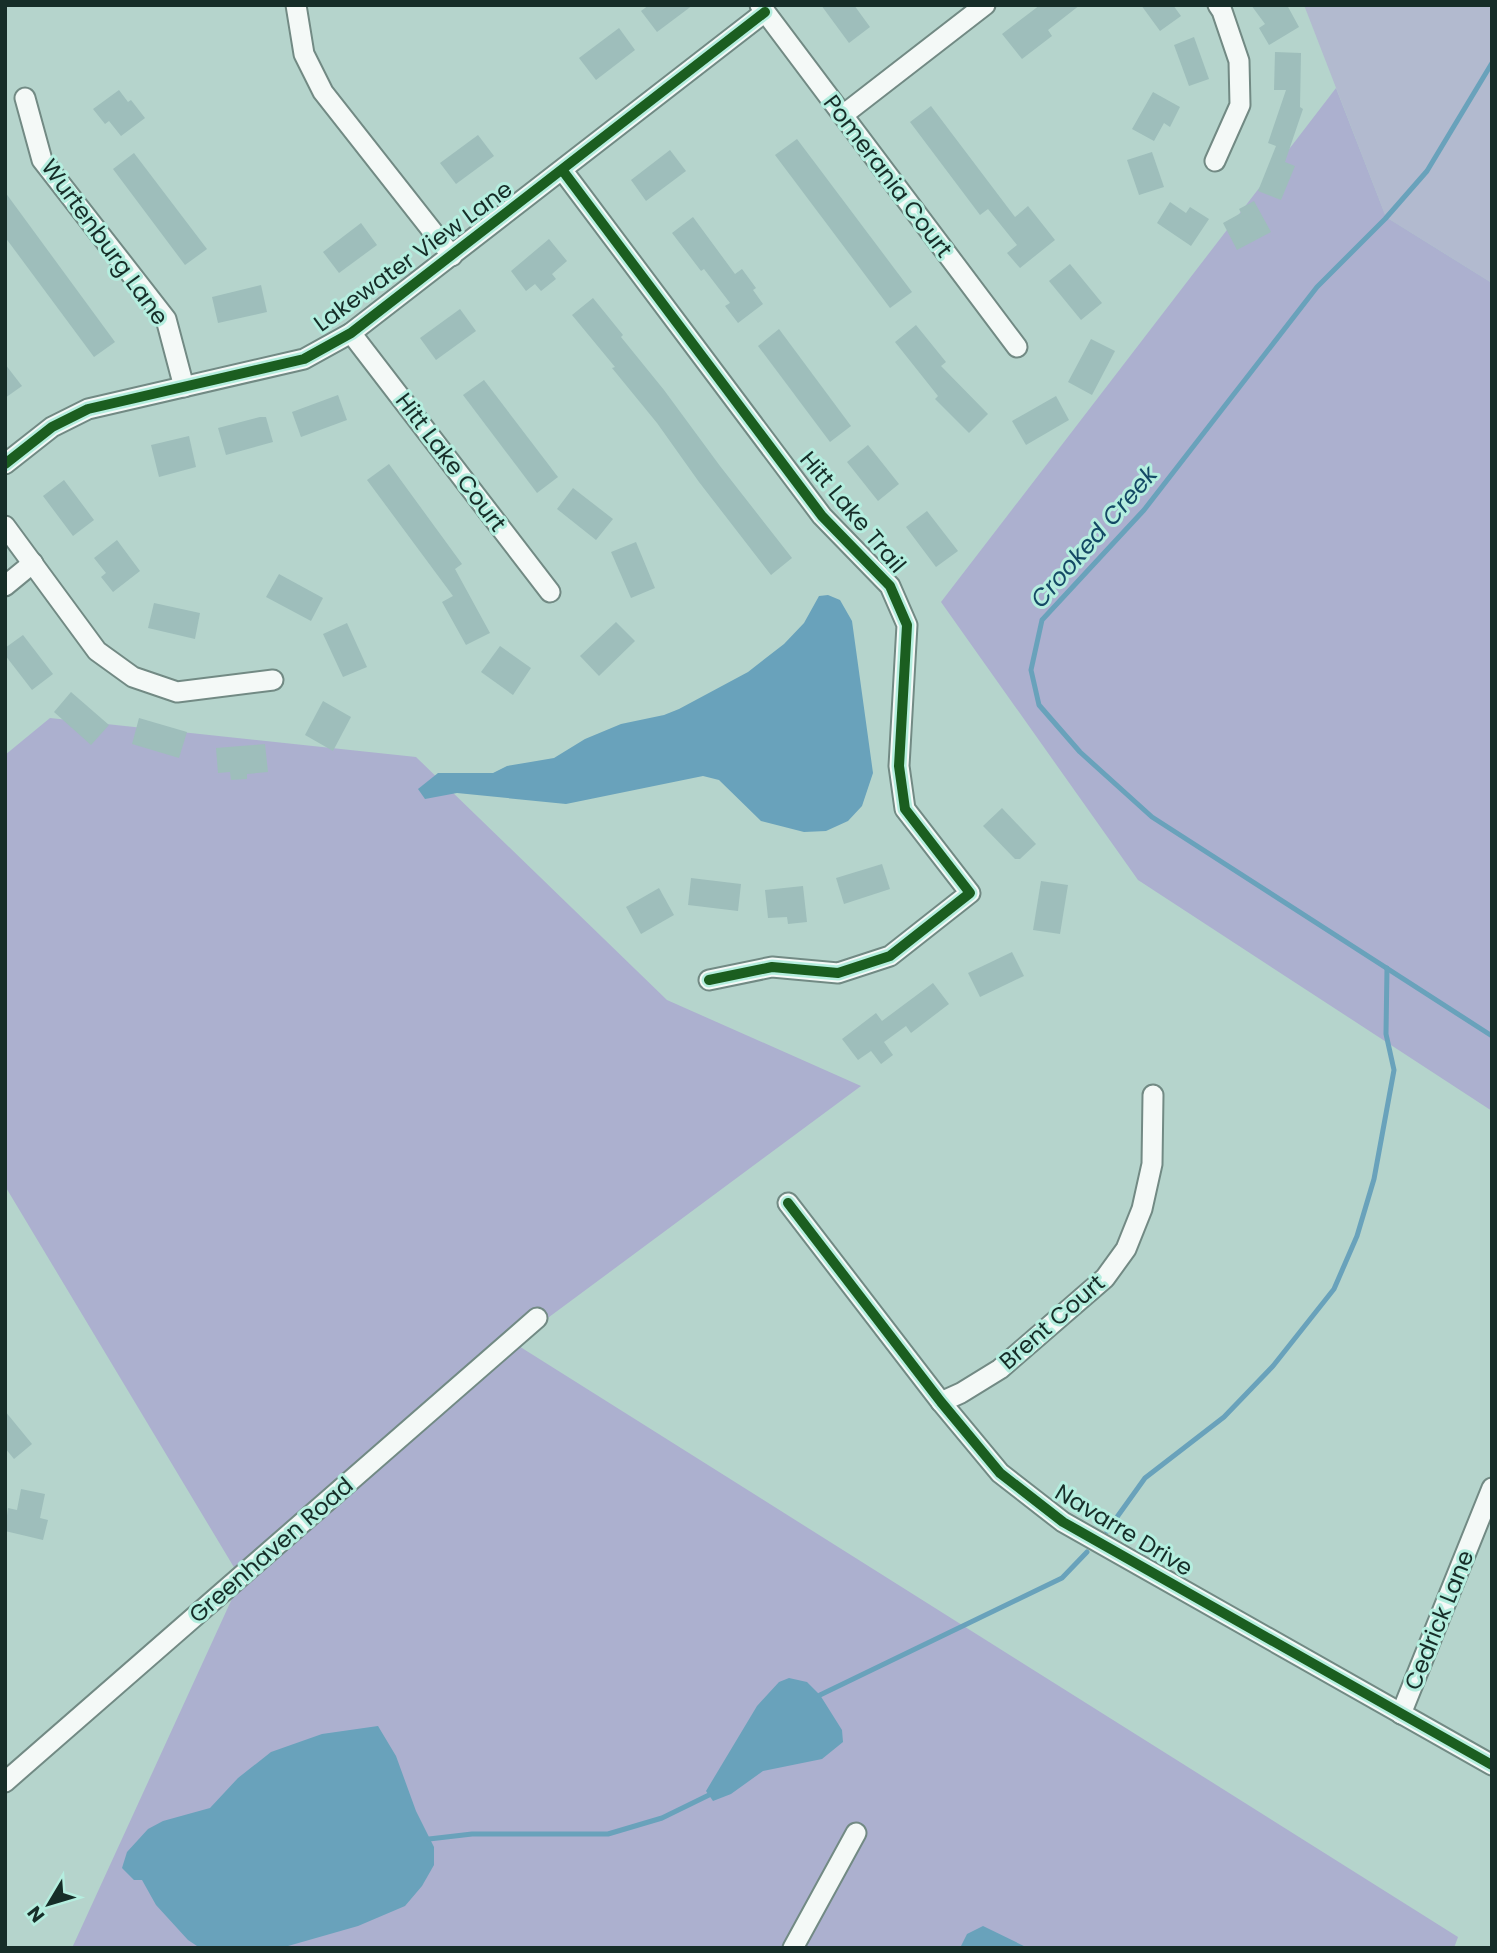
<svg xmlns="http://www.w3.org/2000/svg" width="1497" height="1953" font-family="Poppins,sans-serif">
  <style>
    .green { fill: #b2bacf }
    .forest { fill: #acb0cf }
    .water { fill: #69a2bb }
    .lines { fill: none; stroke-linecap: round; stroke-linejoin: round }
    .stream { stroke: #69a2bb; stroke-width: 5 }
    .building { fill: #9ebebb }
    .minor-casing { stroke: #728a84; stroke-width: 23 }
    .minor { stroke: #f4f9f7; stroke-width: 19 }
    .cycleway-casing { stroke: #b5eedf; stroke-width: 15 }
    .cycleway { stroke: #1b5e20; stroke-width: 10 }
    .labels { text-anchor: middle; stroke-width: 6; stroke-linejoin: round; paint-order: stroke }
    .street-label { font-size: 23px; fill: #162d28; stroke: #b5eedf }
    .water-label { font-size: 24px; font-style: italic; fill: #144965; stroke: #b5eedf }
  </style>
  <rect width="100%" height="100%" fill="#b5d4cc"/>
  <polygon class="green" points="1304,5 1492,5 1492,283 1386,217"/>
  <g class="forest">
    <polygon points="1336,88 1386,217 1492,283 1492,1111 1138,880 941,602"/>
    <polygon points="50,718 416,757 667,1000 861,1086 514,1343 1458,1937 1454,1948 72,1948 241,1579 5,1186 5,755"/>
  </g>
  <g class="water">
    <polygon points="828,595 840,600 852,621 873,773 862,806 848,821 826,831 804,832 761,821 719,780 703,776 566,804 457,793 425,799 418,789 438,773 493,773 507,766 554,758 585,739 621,724 664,715 679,709 748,672 784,644 804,623 819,596"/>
    <polygon points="789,1678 807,1682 820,1695 842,1730 843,1742 822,1759 763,1771 731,1794 713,1801 706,1791 757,1706 779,1682"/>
    <polygon points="378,1726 396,1756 416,1811 434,1847 434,1865 422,1886 405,1906 358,1926 281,1948 200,1948 188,1940 156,1905 142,1880 134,1880 122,1868 127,1852 148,1829 163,1821 210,1808 238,1778 271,1752 322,1734"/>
    <polygon points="983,1926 1028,1948 960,1948 967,1934"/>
  </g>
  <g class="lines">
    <g class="stream">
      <polyline points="1492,63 1427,171 1385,219 1317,287 1144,510 1042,620 1031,670 1039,705 1080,752 1152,817 1492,1036"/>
      <polyline points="1107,1531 1145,1478 1224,1417 1273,1366 1334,1289 1357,1236 1374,1179 1394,1070 1386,1034 1387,968"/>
      <polyline points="820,1695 1062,1578 1087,1552"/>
      <polyline points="429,1839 472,1834 608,1834 662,1818 709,1795"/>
    </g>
  </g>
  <g class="building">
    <polygon points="649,5 693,5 657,32 641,11"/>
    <polygon points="821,5 854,5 870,27 849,43"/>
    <polygon points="1040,5 1080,5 1048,30 1052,36 1022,59 1002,34"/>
    <polygon points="1141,5 1173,5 1181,16 1160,31"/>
    <polygon points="1251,5 1287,5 1299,27 1269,45 1259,28 1265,24"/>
    <polygon points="619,28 635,50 596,80 579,58"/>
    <polygon points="1194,37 1209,79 1189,86 1174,45"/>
    <polygon points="1275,52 1301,53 1300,107 1303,109 1285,162 1295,166 1281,200 1258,191 1276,146 1268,143 1286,90 1274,90"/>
    <polygon points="119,90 128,102 131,100 145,118 121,136 109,121 105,124 93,109"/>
    <polygon points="1153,92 1180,107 1170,127 1164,123 1154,141 1132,129"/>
    <polygon points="931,106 1015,217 1028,206 1055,240 1020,268 1007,253 1017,245 988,209 980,215 910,122"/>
    <polygon points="478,135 494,156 456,184 440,163"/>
    <polygon points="797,139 912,292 890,308 775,155"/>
    <polygon points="670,150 686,171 646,201 631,180"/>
    <polygon points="1152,152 1164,187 1139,195 1127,160"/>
    <polygon points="134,153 207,249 185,265 113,169"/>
    <polygon points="5,192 115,342 94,357 5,237"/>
    <polygon points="1254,201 1271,232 1237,250 1223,223 1241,213 1239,209"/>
    <polygon points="1170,202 1186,213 1190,207 1209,219 1191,246 1157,223"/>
    <polygon points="693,217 735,274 742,269 756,288 753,290 763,304 738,323 725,306 730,303 704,269 701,271 672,233"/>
    <polygon points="361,223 377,245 339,273 323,252"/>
    <polygon points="549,239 567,261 552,274 556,279 541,291 535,284 526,291 511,271"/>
    <polygon points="1070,264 1102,303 1081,320 1049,281"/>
    <polygon points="261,285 267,312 218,323 212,297"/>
    <polygon points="593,298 623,335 621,337 664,390 720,466 792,558 771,575 699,482 657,423 612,368 615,367 572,315"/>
    <polygon points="460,309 476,331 436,360 420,338"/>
    <polygon points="916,325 946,362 941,366 988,414 969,433 935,399 938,396 895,342"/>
    <polygon points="779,329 851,426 830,442 758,346"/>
    <polygon points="1091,339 1115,351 1092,395 1068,382"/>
    <polygon points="5,364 22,386 5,398"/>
    <polygon points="484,380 558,477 537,493 463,395"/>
    <polygon points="338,395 347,420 301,437 292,412"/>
    <polygon points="1056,396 1069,420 1026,445 1012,421"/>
    <polygon points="260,417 266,417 273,442 226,455 218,428"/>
    <polygon points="189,436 196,467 159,477 151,445"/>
    <polygon points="868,445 899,484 878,501 847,462"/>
    <polygon points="389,464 462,564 455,569 490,633 466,645 442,602 453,596 367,480"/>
    <polygon points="64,480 94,520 73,536 43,496"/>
    <polygon points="573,488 613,519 596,540 557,509"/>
    <polygon points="927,511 958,551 936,567 906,527"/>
    <polygon points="117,540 140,571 113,592 101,577 106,573 94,558"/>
    <polygon points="636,542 655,588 631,598 611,552"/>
    <polygon points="279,574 323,598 311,621 266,597"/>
    <polygon points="154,603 200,613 195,639 148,628"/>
    <polygon points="616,622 635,641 599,676 580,656"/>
    <polygon points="347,623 367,667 343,677 323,634"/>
    <polygon points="23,635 53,674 32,690 5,655 5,648"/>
    <polygon points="500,646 531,668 513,695 481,672"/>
    <polygon points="71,692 109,725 91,745 54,712"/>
    <polygon points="323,701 351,717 333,751 305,735"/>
    <polygon points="139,718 187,732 179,758 132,744"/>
    <polygon points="265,744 268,772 247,774 247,779 231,780 230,772 218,773 216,748"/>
    <polygon points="1002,808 1036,844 1020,859 1015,859 983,826"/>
    <polygon points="882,864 890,889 844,904 836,878"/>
    <polygon points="691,878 741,884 738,911 688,905"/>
    <polygon points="1041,881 1068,885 1060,934 1033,930"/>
    <polygon points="803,886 807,922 788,924 787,917 768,918 765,890"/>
    <polygon points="659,888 674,915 641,934 626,907"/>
    <polygon points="1012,952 1024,976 980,997 968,973"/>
    <polygon points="933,983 949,1004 911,1033 906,1026 884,1042 893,1055 881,1064 871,1051 858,1060 842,1039 876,1013 882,1021"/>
    <polygon points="5,1411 32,1444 14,1459 5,1448"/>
    <polygon points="21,1489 45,1494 40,1518 48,1520 43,1540 5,1531 8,1508 17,1510"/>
  </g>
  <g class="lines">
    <g class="minor-casing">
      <g id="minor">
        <polyline points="296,5 304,54 323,92 452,256"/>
        <polyline points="760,5 1017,347"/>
        <polyline points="25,98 42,160 166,319 184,387"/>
        <polyline points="843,115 985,5"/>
        <polyline points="1215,161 1240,105 1239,61 1222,11 1218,5"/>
        <polyline points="563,171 822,516 890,586 907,625 899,766 905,809 970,893 890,956 838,973 772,967 709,980"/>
        <polyline points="351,333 550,592"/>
        <polyline points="5,464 52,427 88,409 304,359 351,333 765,12"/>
        <polyline points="5,526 97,651 133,677 177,692 273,680"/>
        <polyline points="5,586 33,563"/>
        <polyline points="788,1203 941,1402 1000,1473 1063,1522 1492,1765"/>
        <polyline points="941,1402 961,1393 1000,1369 1105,1278 1126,1249 1142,1209 1152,1164 1153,1095"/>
        <polyline points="1401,1714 1492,1488"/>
        <polyline points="5,1782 537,1318"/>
        <polyline points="793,1948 856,1833"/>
      </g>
    </g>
    <use href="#minor" class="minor"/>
    <g class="cycleway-casing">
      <g id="cycleway">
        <polyline points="563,171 822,516 890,586 907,625 899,766 905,809 970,893 890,956 838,973 772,967 709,980"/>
        <polyline points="5,464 52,427 88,409 304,359 351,333 765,12"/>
        <polyline points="788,1203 941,1402 1000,1473 1063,1522 1492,1765"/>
      </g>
    </g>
    <use href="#cycleway" class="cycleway"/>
  </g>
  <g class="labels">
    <g class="street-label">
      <text transform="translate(888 176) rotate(53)" y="8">Pomerania Court</text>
      <text transform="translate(105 242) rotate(54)" y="8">Wurtenburg Lane</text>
      <text transform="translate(413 256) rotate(-36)" y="8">Lakewater View Lane</text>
      <text transform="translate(451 462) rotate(53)" y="8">Hitt Lake Court</text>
      <text transform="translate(853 512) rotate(50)" y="8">Hitt Lake Trail</text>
      <text transform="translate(1052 1322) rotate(-41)" y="8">Brent Court</text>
      <text transform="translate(1124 1530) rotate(31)" y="8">Navarre Drive</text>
      <text transform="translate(271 1550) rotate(-41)" y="8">Greenhaven Road</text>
      <text transform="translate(1439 1620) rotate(-68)" y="8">Cedrick Lane</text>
    </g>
    <g class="water-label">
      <text transform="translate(1094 537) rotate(-49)" y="8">Crooked Creek</text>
    </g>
  </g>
  <rect width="1497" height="1953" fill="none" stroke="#162d28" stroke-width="14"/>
  <g transform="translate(49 1904) rotate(232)" stroke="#b5eedf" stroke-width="5" paint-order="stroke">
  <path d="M0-5L12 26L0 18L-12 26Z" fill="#162d28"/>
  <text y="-10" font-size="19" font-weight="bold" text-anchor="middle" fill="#162d28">N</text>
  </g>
</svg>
